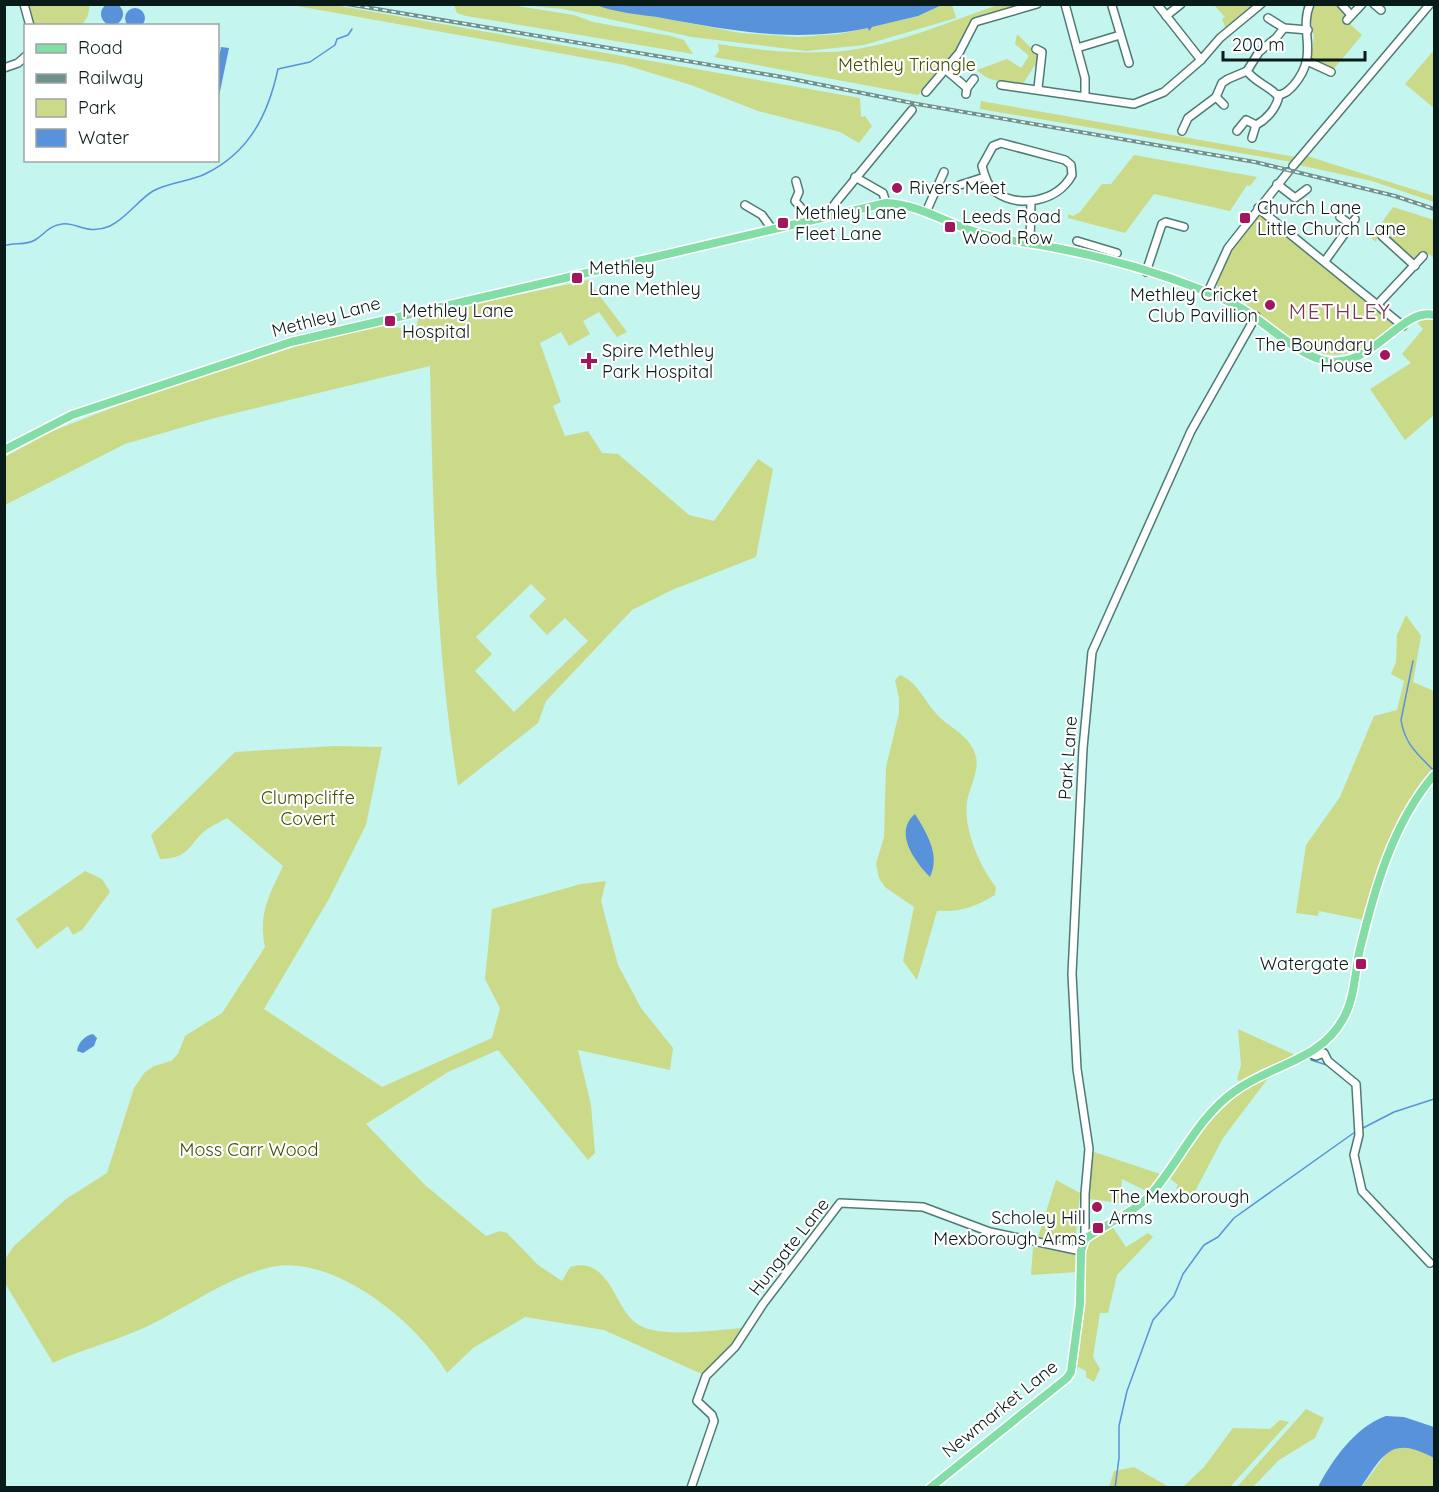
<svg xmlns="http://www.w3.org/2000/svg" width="1439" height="1492" font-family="Quicksand,sans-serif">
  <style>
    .green { fill: #cada88; fill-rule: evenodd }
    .water { fill: #5792da }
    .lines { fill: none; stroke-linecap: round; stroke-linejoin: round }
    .stream { stroke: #5792da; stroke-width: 1.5 }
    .minor-casing { stroke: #4e7a75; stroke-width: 10 }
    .major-casing { stroke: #fff; stroke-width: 11 }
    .minor { stroke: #fff; stroke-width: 7 }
    .major { stroke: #82dda7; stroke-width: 8 }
    .rail-casing { stroke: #70928e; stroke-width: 4 }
    .rail { stroke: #fff; stroke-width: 1.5; stroke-dasharray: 4.5; stroke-linecap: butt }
    .poi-dot { fill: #a2165e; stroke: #fff; stroke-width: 2 }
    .labels { text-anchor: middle; stroke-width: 4.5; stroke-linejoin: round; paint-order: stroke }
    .park-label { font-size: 18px; fill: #434d00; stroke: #fff }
    .poi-label { font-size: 18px; fill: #091b19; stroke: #fff; text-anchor: start }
    .street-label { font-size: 18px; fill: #091b19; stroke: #fff }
    .quarter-label { font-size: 21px; letter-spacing: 1.5px; fill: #783450; stroke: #fff }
  </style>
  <rect width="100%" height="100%" fill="#c5f5ef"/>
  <g class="green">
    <polygon points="21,5 90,5 87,18 80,26 34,24"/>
    <polygon points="292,5 334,5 860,98 861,117 865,116 872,126 859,143 840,132 758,111 691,85 625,65"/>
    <polygon points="454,5 511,5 574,15 593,22 671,36 684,40 693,54 466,16 457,13"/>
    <polygon points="522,5 594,5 741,33 798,37 839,34 868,28 918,16 942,5 952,5 956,18 864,45 806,51 692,37 563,9"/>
    <path d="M 998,5 L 1024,5 L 984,14 L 972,20 L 960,48 L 918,95 L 714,57 L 719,51 L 718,44 C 759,50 802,55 843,51 C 896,45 948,22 998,5 Z"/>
    <polygon points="1214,5 1251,5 1253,7 1226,29 1222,19 1225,17"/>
    <polygon points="1315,5 1336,5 1345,14 1342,21 1347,25 1349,23 1362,35 1332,71 1310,61 1314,38 1310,16"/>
    <path d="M 1017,34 L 1040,57 L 1023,84 C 1007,82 989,83 977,70 L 1007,59 L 1021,68 L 1029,56 L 1015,44 Z"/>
    <polygon points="1434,50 1434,108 1405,84"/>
    <polygon points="981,101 1296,157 1292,162 980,109"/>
    <polygon points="1134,155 1257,177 1250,186 1247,185 1230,211 1154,194 1125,233 1068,218 1068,214 1073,216 1080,212 1102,184 1111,184"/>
    <polygon points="1307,156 1434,196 1434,202 1372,181 1299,165"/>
    <polygon points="1393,207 1434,220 1434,258 1429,254 1413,261 1382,233 1378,234 1376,242 1371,238"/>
    <path d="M 1262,214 L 1393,321 C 1393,331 1380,339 1372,344 C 1304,381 1276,312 1218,288 L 1216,281 L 1230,251 L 1258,215 Z"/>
    <path d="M 588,280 L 627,332 L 617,337 L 599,312 L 583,321 L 590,334 L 569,346 L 561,332 L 540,343 L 561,402 L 553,406 L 565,436 L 588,431 L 602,453 L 618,454 L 689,515 L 714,521 L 758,459 L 773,469 L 756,557 L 672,590 L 632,610 L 546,701 L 538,723 L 458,786 C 435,647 433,506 430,366 L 211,419 L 125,444 L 5,505 L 5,457 L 50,432 L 135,399 L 315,340 L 383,324 L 408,330 L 416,328 L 419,316 ZM 531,584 L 546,599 L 529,616 L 547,635 L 565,618 L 588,641 L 514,712 L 475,671 L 492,654 L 476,637 Z"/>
    <polygon points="1423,318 1434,320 1434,415 1405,440 1370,389 1411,363 1402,354 1423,329 1416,321"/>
    <polygon points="1406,615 1421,636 1413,682 1434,691 1434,767 1408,803 1393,831 1364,920 1319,911 1318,916 1296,913 1306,845 1340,797 1374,716 1397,710 1404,681 1391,674 1396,662 1397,635"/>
    <path d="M 900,675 C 918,683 922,697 934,711 C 947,728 971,734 976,757 C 979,770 971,785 968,797 C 961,825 979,866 996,887 L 995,895 C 975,907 960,912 937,911 L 917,980 L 903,961 L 914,907 L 885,887 L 879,878 L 876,864 L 884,837 L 886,767 L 899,713 L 899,698 L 895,680 Z"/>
    <path d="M 335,746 L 382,747 L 366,825 L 330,897 L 264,1009 L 382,1087 L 492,1038 L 500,1008 L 485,979 L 492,909 L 581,884 L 606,881 L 601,901 L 618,965 L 641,1008 L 673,1048 L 670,1070 L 578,1050 L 591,1105 L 595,1153 L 588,1160 L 498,1050 L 448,1072 L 366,1124 L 425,1185 L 486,1236 L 500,1231 L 507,1233 L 538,1265 L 562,1281 L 570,1267 C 611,1255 614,1311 639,1325 C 662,1339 718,1329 746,1328 L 732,1347 L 704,1375 L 604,1330 L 525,1317 L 473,1348 L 447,1373 C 418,1323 333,1253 271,1267 C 224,1278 183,1311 139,1330 C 111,1342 81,1350 53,1363 L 5,1283 L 5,1259 L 14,1246 L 66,1199 L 107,1173 L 134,1088 L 145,1072 L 154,1066 L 171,1061 L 178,1054 L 185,1036 L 222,1013 L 265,947 C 258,913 269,896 283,866 L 227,818 C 220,822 213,825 206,830 C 189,843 190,859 160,859 L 151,835 L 235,752 Z"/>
    <polygon points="85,871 102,879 110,892 82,930 73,935 68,926 37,949 16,919"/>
    <polygon points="1238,1029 1295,1055 1302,1054 1241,1083 1237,1079 1241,1065"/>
    <path d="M 1269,1077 L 1223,1138 L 1192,1197 L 1176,1188 L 1178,1185 L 1168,1177 C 1196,1134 1221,1098 1269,1077 Z"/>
    <polygon points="1094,1152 1160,1174 1148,1192 1122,1179 1120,1203 1089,1199 1091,1162"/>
    <polygon points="1056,1180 1080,1193 1075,1244 1038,1237"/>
    <polygon points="1112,1226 1126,1247 1148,1233 1153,1237 1117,1275 1108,1313 1100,1313 1093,1357 1100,1369 1094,1382 1086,1377 1086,1371 1076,1366 1086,1247 1092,1239"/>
    <polygon points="1033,1247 1077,1253 1078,1272 1031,1275"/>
    <polygon points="1306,1409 1324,1418 1315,1438 1279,1460 1253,1487 1237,1487"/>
    <polygon points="1280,1420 1289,1422 1230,1487 1183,1487 1204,1467 1233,1428 1270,1429"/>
    <polygon points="1402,1446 1417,1448 1434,1458 1434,1487 1361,1488 1388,1451"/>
    <polygon points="1134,1467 1169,1487 1109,1487 1114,1471"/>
  </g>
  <g class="water">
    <circle cx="112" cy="14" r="11"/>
    <path d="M 594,4 L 942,4 L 942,5 L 918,16 L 872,27 L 869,31 L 868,28 C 794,43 734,31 662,18 C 640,14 614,13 594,4 Z"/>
    <circle cx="135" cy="18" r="10"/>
    <polygon points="221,47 229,48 218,101 218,62"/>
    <path d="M 915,814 C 926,832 941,855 930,877 C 915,862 893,832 915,814 Z"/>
    <path d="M 93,1034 L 97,1038 L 94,1046 L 83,1053 L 77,1051 C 78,1043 85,1035 93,1034 Z"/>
    <path d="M 1386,1416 L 1404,1417 L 1434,1427 L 1434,1458 C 1392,1435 1384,1453 1361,1487 L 1318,1487 C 1333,1459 1355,1427 1386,1416 Z"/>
  </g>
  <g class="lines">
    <g class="stream">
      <path d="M 4,246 C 14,242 25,246 35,240 C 45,234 48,226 62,224 C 75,221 87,236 110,226 C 127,218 138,200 153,191 C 170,182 188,182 205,174 C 249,153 268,115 278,69 L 310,62 L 335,45 L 337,39 L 348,35 L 352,29"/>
      <path d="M 1413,661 L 1401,720 C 1405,745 1418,754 1433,770"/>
      <polyline points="1311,1060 1330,1066"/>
      <polyline points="1361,1129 1394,1112 1434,1099"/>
      <polyline points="1115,1488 1119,1458 1119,1426 1127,1391 1153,1320 1174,1296 1183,1274 1204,1245 1218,1237 1234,1218 1355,1132 1354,1108"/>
    </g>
    <g class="minor-casing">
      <g id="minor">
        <polyline points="24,4 30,26"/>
        <polyline points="1065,4 1085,78 1085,96"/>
        <polyline points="1157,4 1201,60 1220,38 1261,4"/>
        <polyline points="1341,4 1351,15"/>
        <polyline points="1374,4 1381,10"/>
        <polyline points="1112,6 1129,63"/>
        <polyline points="1166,16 1181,4"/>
        <polyline points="1268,18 1284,28 1308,30"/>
        <polyline points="1347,20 1362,4"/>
        <polyline points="1077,48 1120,35"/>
        <polyline points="1036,49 1042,52 1038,88"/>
        <polyline points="1307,61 1331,72"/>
        <polyline points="4,68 18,63 26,56"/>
        <polyline points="945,69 967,88 966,94"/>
        <path d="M 1247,71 C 1255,82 1267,85 1277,95 C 1284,95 1288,91 1293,86 C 1321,54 1298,32 1310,4"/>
        <polyline points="1001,85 1134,104 1164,92 1201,60"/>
        <polyline points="967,88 974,79"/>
        <polyline points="926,92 959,53 975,22 1037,4"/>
        <polyline points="1216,97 1224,105"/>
        <polyline points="1182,131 1188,118 1216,97 1222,83 1228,79 1247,71 1259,52 1276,38 1284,28"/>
        <path d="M 1237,131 L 1246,120 L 1256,125 C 1267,119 1277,108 1279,95"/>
        <polyline points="1252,138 1256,125"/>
        <path d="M 1001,143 L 1065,160 L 1071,165 L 1072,175 C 1057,202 1019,209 994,191 C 987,185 984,174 982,166 L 993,146 Z"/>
        <polyline points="1293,166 1430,4"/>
        <polyline points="855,177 883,193 886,203"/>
        <polyline points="796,181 799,192 795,201 803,210 805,221"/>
        <polyline points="1277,184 1295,198 1307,189"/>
        <polyline points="960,185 985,177"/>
        <polyline points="745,205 762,215 772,229"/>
        <polyline points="1258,208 1403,326"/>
        <polyline points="926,212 944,172"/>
        <polyline points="834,214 832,208 837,201 912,110"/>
        <polyline points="1340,217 1351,225"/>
        <polyline points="1382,236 1415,266"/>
        <polyline points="1077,241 1117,253"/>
        <polyline points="1030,244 1031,201"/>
        <polyline points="1325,261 1355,219"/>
        <polyline points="1146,272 1162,224 1166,222 1184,227"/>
        <polyline points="1207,294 1228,248 1288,172"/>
        <polyline points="1378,304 1423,256"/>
        <polyline points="1308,1053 1316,1056 1324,1053 1328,1061 1356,1084 1359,1135 1354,1155 1362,1191 1430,1263"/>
        <polyline points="1085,1239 1085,1194 1089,1149 1077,1069 1072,974 1083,748 1092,652 1191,431 1256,316"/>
        <polyline points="691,1488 714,1421 712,1415 697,1401 706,1376 735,1347 763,1304 840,1203 923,1207 990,1232 1081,1251"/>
      </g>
    </g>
    <g class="major-casing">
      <g id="major">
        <path d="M 4,450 L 72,415 L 291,342 L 886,203 C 918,204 946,223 976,232 C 1004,241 1032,243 1061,249 C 1117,260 1177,278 1230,302 C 1260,316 1292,352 1322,360 C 1371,373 1401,306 1434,315"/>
        <path d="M 930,1488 L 1067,1378 L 1071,1372 L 1080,1304 L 1081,1251 L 1085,1239 C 1104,1225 1138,1210 1152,1193 C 1181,1159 1198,1117 1235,1091 C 1270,1065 1320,1061 1343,1019 C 1354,1000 1355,975 1359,953 C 1374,891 1392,824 1434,775"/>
      </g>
    </g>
    <use href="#minor" class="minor"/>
    <use href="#major" class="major"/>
    <g class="rail-casing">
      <polyline id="rail" points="347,4 782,77 917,104 1255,162 1395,196 1434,209"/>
    </g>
    <use href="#rail" class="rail"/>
  </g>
  <g class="poi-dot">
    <circle cx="897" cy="188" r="6"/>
    <rect x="1239" y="212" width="12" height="12" rx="3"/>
    <rect x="777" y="217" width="12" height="12" rx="3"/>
    <rect x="944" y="221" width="12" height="12" rx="3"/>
    <rect x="571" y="272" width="12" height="12" rx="3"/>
    <circle cx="1270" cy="305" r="6"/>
    <rect x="384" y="315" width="12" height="12" rx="3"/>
    <circle cx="1385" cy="355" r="6"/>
    <path d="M586 352h6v6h6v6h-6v6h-6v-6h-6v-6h6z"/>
    <rect x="1355" y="958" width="12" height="12" rx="3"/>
    <circle cx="1097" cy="1207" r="6"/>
    <rect x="1092" y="1222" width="12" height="12" rx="3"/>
  </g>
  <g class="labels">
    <g class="park-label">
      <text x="907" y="71">Methley Triangle</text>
      <text x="308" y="804">Clumpcliffe<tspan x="308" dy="21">Covert</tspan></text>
      <text x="249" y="1156">Moss Carr Wood</text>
    </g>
    <g class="poi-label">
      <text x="909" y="194">Rivers Meet</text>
      <text x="1257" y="214">Church Lane<tspan x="1257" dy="21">Little Church Lane</tspan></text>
      <text x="795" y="219">Methley Lane<tspan x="795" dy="21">Fleet Lane</tspan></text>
      <text x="962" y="223">Leeds Road<tspan x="962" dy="21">Wood Row</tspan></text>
      <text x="589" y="274">Methley<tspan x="589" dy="21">Lane Methley</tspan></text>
      <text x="1258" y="301" text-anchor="end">Methley Cricket<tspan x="1258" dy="21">Club Pavillion</tspan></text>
      <text x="402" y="317">Methley Lane<tspan x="402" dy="21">Hospital</tspan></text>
      <text x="1373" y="351" text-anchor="end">The Boundary<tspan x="1373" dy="21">House</tspan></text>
      <text x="602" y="357">Spire Methley<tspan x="602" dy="21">Park Hospital</tspan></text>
      <text x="1349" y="970" text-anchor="end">Watergate</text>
      <text x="1109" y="1203">The Mexborough<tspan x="1109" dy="21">Arms</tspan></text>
      <text x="1086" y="1224" text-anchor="end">Scholey Hill<tspan x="1086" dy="21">Mexborough Arms</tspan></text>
    </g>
    <g class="street-label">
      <text transform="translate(326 317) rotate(-15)" y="6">Methley Lane</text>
      <text transform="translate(1068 758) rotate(-86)" y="6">Park Lane</text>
      <text transform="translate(789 1247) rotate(-52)" y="6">Hungate Lane</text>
      <text transform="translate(1000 1409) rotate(-39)" y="6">Newmarket Lane</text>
    </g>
    <g class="quarter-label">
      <text x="1340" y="319">METHLEY</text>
    </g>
  </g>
  <rect width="1439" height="1492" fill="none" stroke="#091b19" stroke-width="12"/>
  <rect x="24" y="24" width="195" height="138" fill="#ffffff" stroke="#9da4a3" stroke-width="1.5"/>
  <rect x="36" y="44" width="30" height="9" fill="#82dda7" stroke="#9da4a3" stroke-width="1.5"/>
  <text x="78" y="54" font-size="18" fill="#091b19">Road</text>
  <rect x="36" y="74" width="30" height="9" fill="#70928e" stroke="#9da4a3" stroke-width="1.5"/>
  <text x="78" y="84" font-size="18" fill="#091b19">Railway</text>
  <rect x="36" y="99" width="30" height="18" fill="#cada88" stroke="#9da4a3" stroke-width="1.5"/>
  <text x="78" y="114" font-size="18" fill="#091b19">Park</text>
  <rect x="36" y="129" width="30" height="18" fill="#5792da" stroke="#9da4a3" stroke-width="1.5"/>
  <text x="78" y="144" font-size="18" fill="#091b19">Water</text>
  <path d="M1223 51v9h142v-9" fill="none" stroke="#091b19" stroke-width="3"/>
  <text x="1232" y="51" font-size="18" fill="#091b19" stroke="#ffffff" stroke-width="4.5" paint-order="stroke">200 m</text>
</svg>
